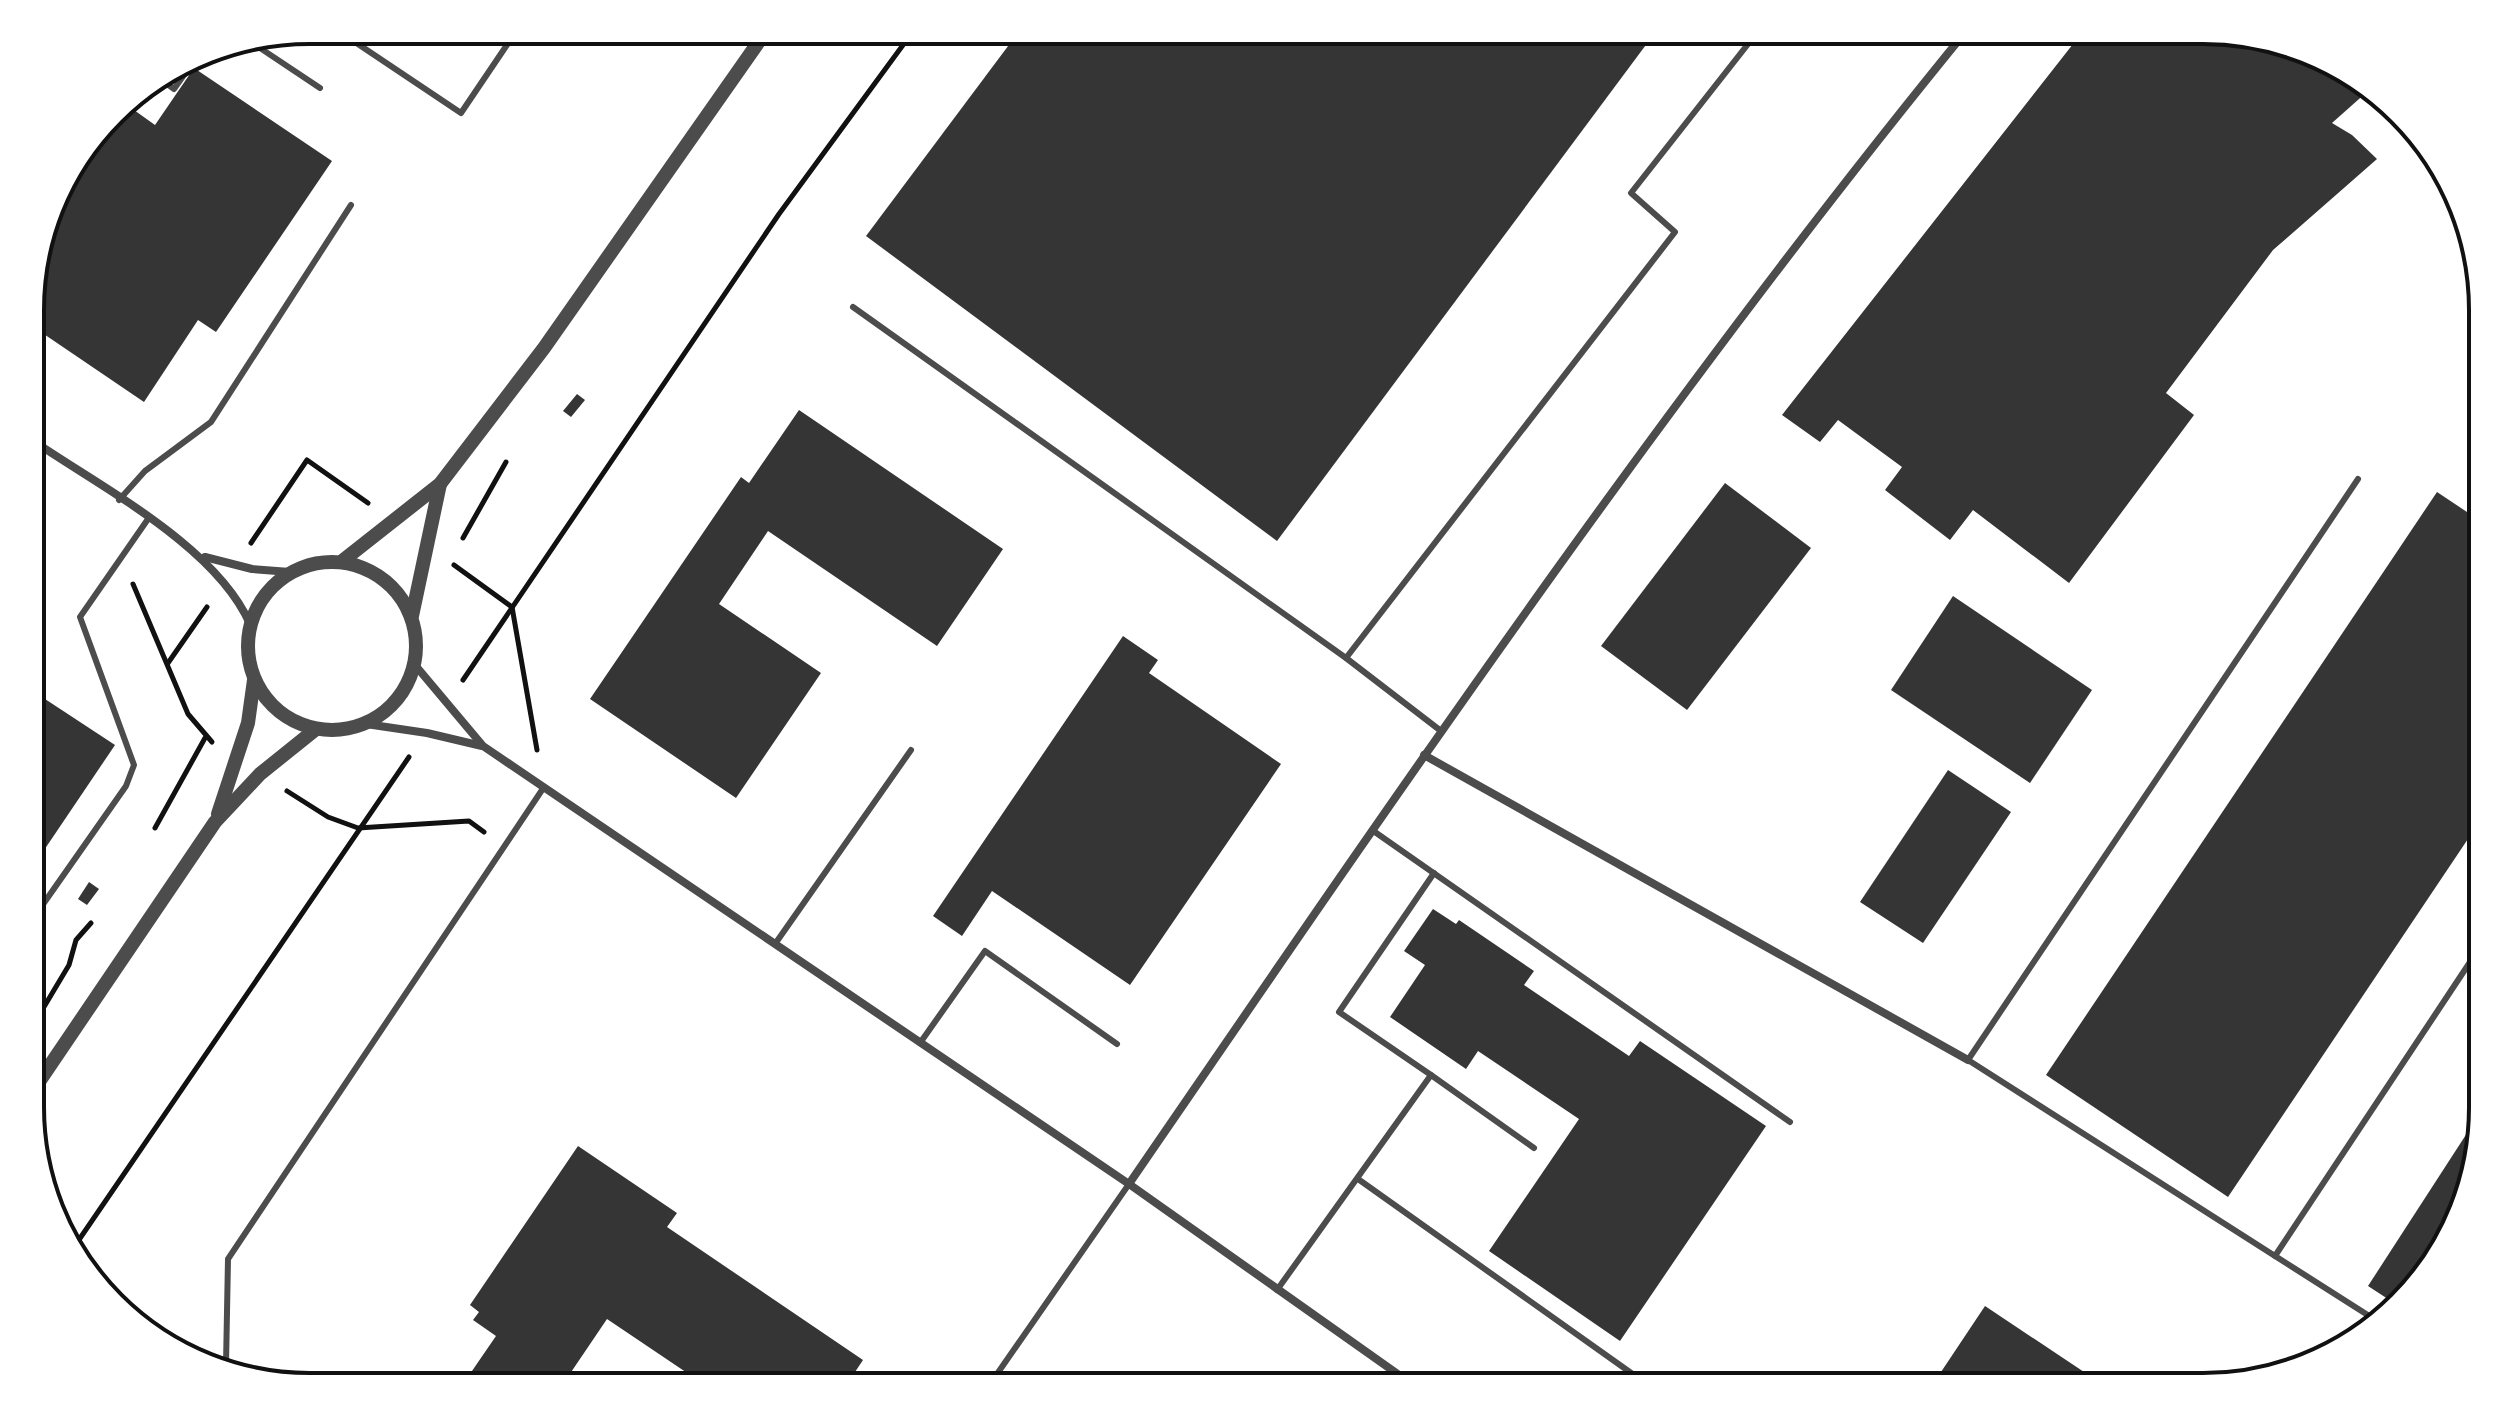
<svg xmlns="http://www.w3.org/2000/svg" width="2513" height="1417" font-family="'Nunito Sans',sans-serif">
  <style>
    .building { fill: #353535 }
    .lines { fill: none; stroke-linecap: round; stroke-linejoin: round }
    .path { stroke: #111; stroke-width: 5 }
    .service { stroke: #4c4c4c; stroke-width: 6 }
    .minor { stroke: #4c4c4c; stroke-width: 8 }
    .tertiary { stroke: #4c4c4c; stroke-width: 14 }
    .rim { fill: none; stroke: #111; stroke-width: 4 }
  </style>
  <rect width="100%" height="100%" fill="#fff"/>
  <g class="building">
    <polygon points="374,30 403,30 394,43"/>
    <polygon points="1020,30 1657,30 1277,541 866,236"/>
    <polygon points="2084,30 2204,30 2343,67 2368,91 2332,123 2352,135 2377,159 2273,250 2166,393 2194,415 2069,583 1973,510 1950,540 1885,490 1902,467 1838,420 1820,442 1782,415"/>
    <polygon points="194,68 332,161 216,332 198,320 144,402 32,326 32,274 59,186 102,130 108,135 127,105 155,125"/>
    <polygon points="577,394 585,400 571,417 563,411"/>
    <polygon points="799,410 1003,549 937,646 768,531 719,604 821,673 736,798 590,699 741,477 749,483"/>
    <polygon points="1725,483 1811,548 1687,710 1601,646"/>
    <polygon points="2437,492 2482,522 2482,818 2228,1197 2046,1075"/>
    <polygon points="1953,596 2092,690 2030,783 1891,690"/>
    <polygon points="1123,636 1158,660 1149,673 1281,764 1130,985 992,891 962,936 933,916"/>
    <polygon points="45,699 115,745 32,868 32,718"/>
    <polygon points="1948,770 2011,812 1923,943 1860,902"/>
    <polygon points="89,882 99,889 87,905 78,899"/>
    <polygon points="1433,909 1456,924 1459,920 1534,971 1524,985 1629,1056 1640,1041 1766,1126 1620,1341 1489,1251 1579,1119 1478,1051 1466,1069 1390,1017 1425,965 1404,951"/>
    <polygon points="2482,1110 2482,1125 2446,1247 2391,1301 2368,1286"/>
    <polygon points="578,1146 677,1213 667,1227 863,1360 845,1387 708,1387 607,1319 561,1387 461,1387 496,1336 473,1320 479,1312 470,1305"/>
    <polygon points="1985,1306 2105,1386 1931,1387"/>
  </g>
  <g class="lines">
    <g class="path">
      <polyline points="463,538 506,462"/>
      <polyline points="251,543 307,460 368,503"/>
      <polyline points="454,565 512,607 537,750"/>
      <polyline points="133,584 188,714 212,742"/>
      <polyline points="168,663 207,607"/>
      <polyline points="463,680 779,214 914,30"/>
      <polyline points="287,791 328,817 358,828 469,821 484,832"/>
      <polyline points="155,828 205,738"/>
      <polyline points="32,1027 69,965 76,940 91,923"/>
      <polyline points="72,1250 409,757"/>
    </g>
    <g class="service">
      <polyline points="337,30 461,113 517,30"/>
      <polyline points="251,42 320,88"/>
      <polyline points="159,78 174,89 198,55"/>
      <polyline points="853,307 1346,658 1441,731"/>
      <polyline points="2358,479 1968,1060 2275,1256 2482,944"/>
      <polyline points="119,500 145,471 211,422 351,205"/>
      <polyline points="1346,658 1675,232 1631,193 1759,30"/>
      <polyline points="1372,830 1790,1122"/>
      <polyline points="32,920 126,786 134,765 80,617 148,519"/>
      <polyline points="775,944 911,750"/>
      <polyline points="920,1043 985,951 1117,1044"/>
      <polyline points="1431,1075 1339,1012 1434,873"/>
      <polyline points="1358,1179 1634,1375"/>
      <polyline points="2275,1256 2374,1319"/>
      <polyline points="1277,1290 1431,1075 1534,1148"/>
      <polyline points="226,1365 228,1259 544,787"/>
      <polyline points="988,1387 1129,1184"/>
    </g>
    <g class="minor">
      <path d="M 32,440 C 102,488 216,546 250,624"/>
      <polyline points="205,557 252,569 290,572"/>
      <polyline points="415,665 483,746 1129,1184 1416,1387"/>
      <polyline points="366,724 427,733 482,746"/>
      <polyline points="1424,755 1968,1060"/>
      <path d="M 1129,1184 C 1398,792 1666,398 1967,30"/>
    </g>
    <g class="tertiary">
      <circle cx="332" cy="646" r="84"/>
      <polyline points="341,562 440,484 544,348 767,30"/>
      <polyline points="412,616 440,484"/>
      <polyline points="218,814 248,723 254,680"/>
      <polyline points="32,1092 215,822 260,774 316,729"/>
    </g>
  </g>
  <path d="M0 0H2513V1417H0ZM310 44H2203A266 266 0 0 1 2469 310V1107A266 266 0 0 1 2203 1373H310A266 266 0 0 1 44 1107V310A266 266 0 0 1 310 44Z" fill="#fff" fill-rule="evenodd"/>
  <path class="rim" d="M310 44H2203A266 266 0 0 1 2469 310V1107A266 266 0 0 1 2203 1373H310A266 266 0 0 1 44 1107V310A266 266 0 0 1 310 44Z"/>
</svg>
